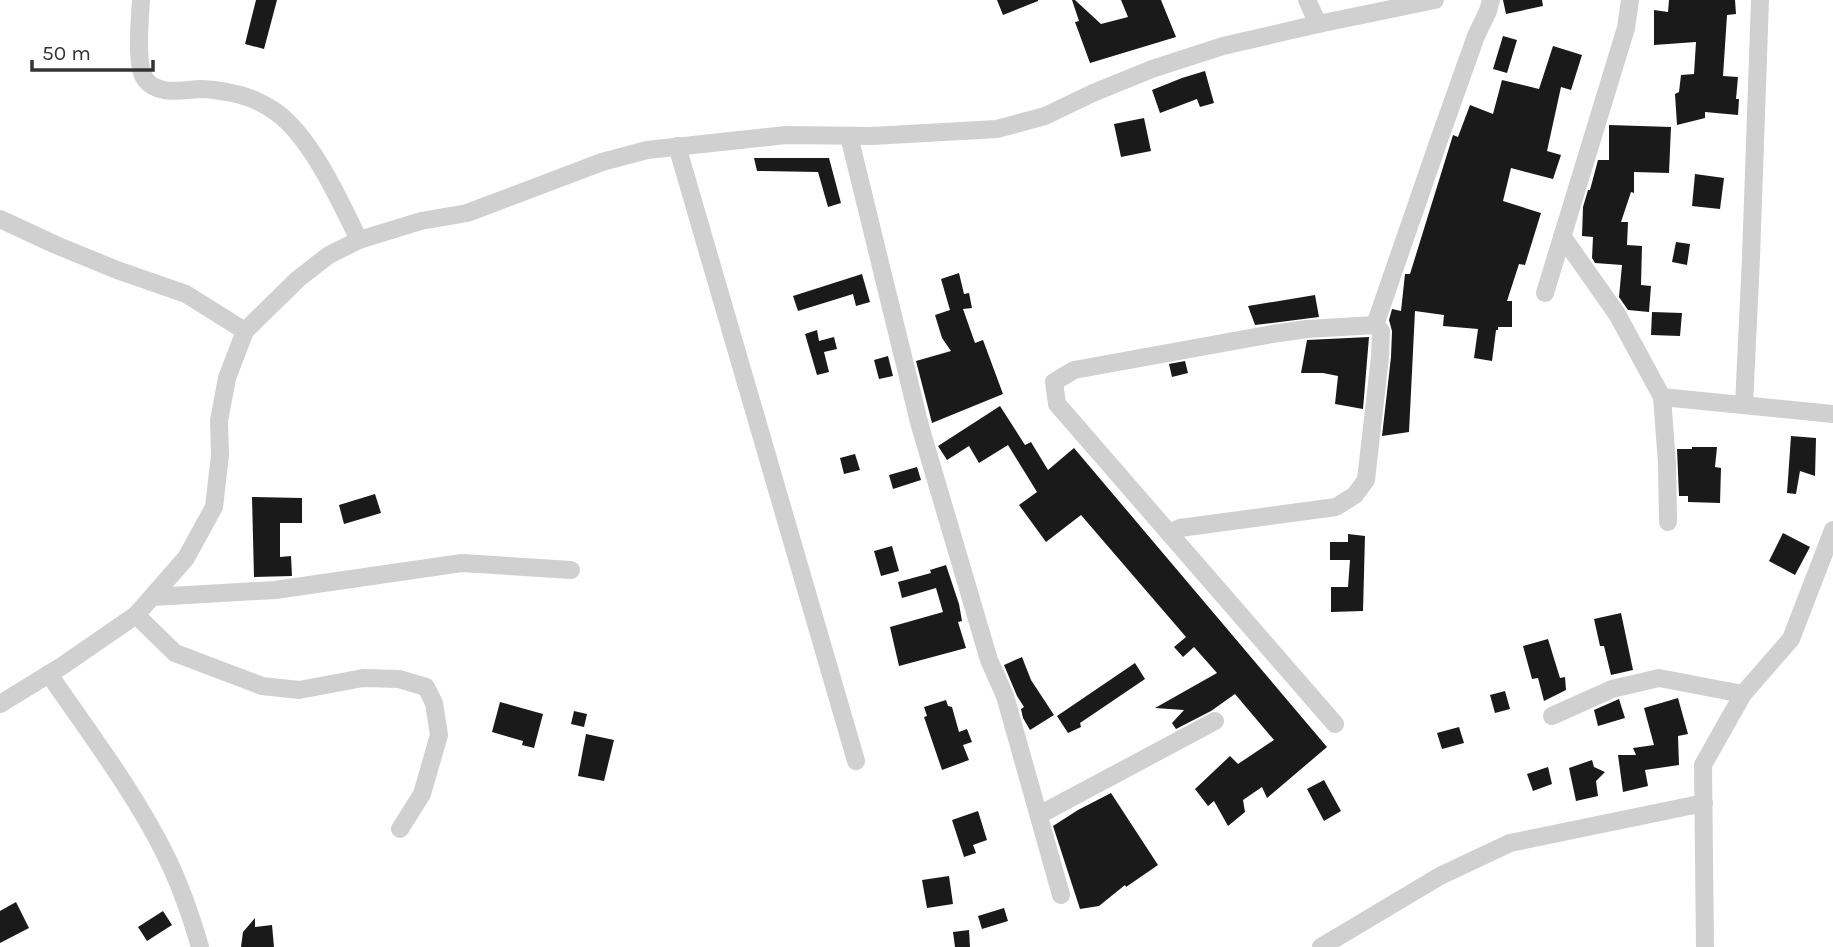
<svg xmlns="http://www.w3.org/2000/svg" width="1833" height="947" font-family="Karla,sans-serif">
  <style>
    .building { fill: #1a1a1a }
    .lines { fill: none; stroke-linecap: round; stroke-linejoin: round }
    .street { stroke: #d0d0d0; stroke-width: 18 }
  </style>
  <rect width="100%" height="100%" fill="#fff"/>
  <g class="building">
    <polygon points="256,0 277,0 264,49 245,44"/>
    <polygon points="997,0 1038,0 1038,1 1003,15"/>
    <polygon points="1072,0 1075,0 1101,24 1128,17 1121,0 1161,0 1176,37 1090,63 1075,22 1079,21"/>
    <polygon points="1503,0 1542,0 1543,6 1506,14"/>
    <polygon points="1669,0 1735,0 1736,14 1727,15 1723,76 1738,77 1736,99 1739,99 1738,115 1705,112 1705,118 1677,125 1675,94 1679,92 1681,75 1694,74 1696,42 1654,45 1654,10 1668,12"/>
    <polygon points="1503,36 1517,40 1507,73 1493,69"/>
    <polygon points="1553,46 1582,55 1571,90 1561,87 1547,151 1561,155 1553,179 1511,168 1503,201 1541,213 1525,265 1519,264 1507,301 1512,301 1512,327 1498,327 1498,330 1496,330 1492,361 1474,358 1478,329 1443,326 1444,315 1415,311 1409,432 1382,436 1391,357 1392,331 1389,320 1392,309 1401,311 1405,274 1410,274 1453,135 1458,137 1470,105 1493,114 1502,80 1539,89"/>
    <polygon points="1205,71 1214,103 1200,107 1197,99 1160,113 1152,90 1182,78"/>
    <polygon points="1144,118 1151,151 1121,157 1114,124"/>
    <polygon points="1609,125 1671,127 1669,173 1634,172 1634,193 1631,192 1621,222 1628,222 1627,245 1642,246 1641,285 1651,286 1649,312 1628,310 1619,297 1622,265 1595,263 1592,258 1593,237 1582,236 1583,207 1588,190 1590,190 1598,160 1609,160"/>
    <polygon points="754,158 829,158 841,203 828,207 818,172 757,171"/>
    <polygon points="1695,174 1724,178 1720,209 1692,206"/>
    <polygon points="1676,242 1690,244 1687,265 1672,262"/>
    <polygon points="959,273 964,294 969,293 972,308 963,309 975,343 983,340 1003,394 932,423 916,361 951,351 942,338 935,315 950,310 941,279"/>
    <polygon points="862,274 870,302 856,306 853,294 798,311 793,296"/>
    <polygon points="1315,295 1319,317 1255,325 1248,306"/>
    <polygon points="1652,312 1682,313 1680,336 1651,335"/>
    <polygon points="817,330 819,341 834,337 837,349 824,352 829,372 817,375 805,334"/>
    <polygon points="1369,337 1363,409 1335,404 1338,376 1323,373 1301,373 1307,340"/>
    <polygon points="888,356 893,376 879,379 874,360"/>
    <polygon points="1185,361 1188,373 1172,377 1169,364"/>
    <polygon points="1000,406 1025,445 1031,442 1048,470 1074,448 1327,747 1267,798 1262,787 1243,800 1245,812 1228,826 1214,801 1208,806 1195,789 1230,756 1238,764 1274,740 1235,694 1211,711 1176,729 1172,723 1184,710 1155,708 1217,673 1194,647 1183,657 1174,647 1186,637 1081,515 1046,542 1019,505 1037,492 1008,445 979,463 969,446 947,460 938,446"/>
    <polygon points="1791,436 1816,438 1815,476 1800,471 1796,494 1787,493"/>
    <polygon points="1692,447 1717,447 1715,467 1721,468 1720,503 1688,502 1688,496 1679,496 1677,449 1692,449"/>
    <polygon points="855,454 860,470 844,474 840,458"/>
    <polygon points="917,467 921,480 893,489 889,475"/>
    <polygon points="375,494 381,513 344,524 339,505"/>
    <polygon points="252,497 302,498 302,523 280,523 280,557 291,556 292,576 254,577"/>
    <polygon points="1783,533 1810,547 1795,575 1769,561"/>
    <polygon points="1348,534 1365,536 1363,611 1331,612 1331,587 1348,587 1350,560 1330,560 1330,542 1348,542"/>
    <polygon points="892,546 899,571 881,576 874,551"/>
    <polygon points="946,565 959,604 962,621 958,622 966,648 899,666 890,627 943,612 936,588 902,598 898,582 931,573 930,570"/>
    <polygon points="1621,613 1633,670 1611,675 1604,646 1600,646 1594,619"/>
    <polygon points="1548,639 1560,678 1565,677 1566,690 1544,701 1538,678 1532,679 1523,646"/>
    <polygon points="1022,657 1031,680 1054,715 1030,730 1023,718 1021,709 1024,707 1017,696 1004,665"/>
    <polygon points="1135,663 1145,679 1080,723 1081,727 1068,733 1057,716"/>
    <polygon points="1505,691 1510,709 1495,713 1490,695"/>
    <polygon points="1678,698 1688,734 1678,736 1679,765 1645,770 1648,786 1623,792 1618,755 1636,755 1633,748 1654,745 1644,708"/>
    <polygon points="1619,699 1625,718 1598,726 1594,710"/>
    <polygon points="946,700 948,706 952,707 959,732 967,729 972,742 963,745 969,760 942,770 924,717 927,716 924,707"/>
    <polygon points="500,702 543,714 534,748 522,745 523,741 492,732"/>
    <polygon points="574,711 587,714 584,727 571,724"/>
    <polygon points="1459,727 1464,743 1442,749 1437,733"/>
    <polygon points="586,734 614,740 604,781 578,776"/>
    <polygon points="1592,760 1594,767 1605,772 1596,781 1598,796 1576,801 1569,768"/>
    <polygon points="1548,767 1552,784 1533,791 1527,774"/>
    <polygon points="1324,780 1341,811 1324,821 1307,789"/>
    <polygon points="1111,793 1158,865 1126,887 1125,885 1099,906 1080,909 1053,826 1078,810"/>
    <polygon points="978,811 987,840 973,845 976,853 964,857 952,820"/>
    <polygon points="949,876 953,904 927,908 922,880"/>
    <polygon points="16,902 29,928 0,943 0,911"/>
    <polygon points="1004,908 1008,921 982,929 978,916"/>
    <polygon points="163,911 172,925 147,941 138,927"/>
    <polygon points="255,918 255,927 272,925 274,947 241,947 243,932"/>
    <polygon points="969,930 970,947 955,947 953,932"/>
  </g>
  <g class="lines">
    <g class="street">
      <path d="M 141,0 C 140,19 135,64 145,79 C 157,96 183,90 200,89 C 211,89 222,91 232,93 C 248,96 263,103 276,112 C 311,137 340,201 359,240"/>
      <polyline points="1307,0 1318,24"/>
      <polyline points="849,136 920,426 989,660 1005,696 1061,895"/>
      <polyline points="677,146 856,761"/>
      <polyline points="0,219 56,245 117,270 186,294 245,331"/>
      <polyline points="1562,236 1617,314 1662,397 1667,463 1668,522"/>
      <polyline points="1545,293 1626,28 1630,0"/>
      <polyline points="1375,325 1439,140 1476,36 1488,11 1491,0"/>
      <polyline points="1662,397 1833,414"/>
      <polyline points="1744,405 1751,258 1760,0"/>
      <polyline points="1169,533 1180,528 1336,507 1355,495 1366,480 1380,357 1381,331 1375,325"/>
      <polyline points="153,597 275,590 462,563 571,570"/>
      <polyline points="136,615 175,653 262,686 299,690 363,678 399,679 426,687 434,703 439,735 422,794 400,829"/>
      <path d="M 49,674 C 89,733 134,791 166,856 C 180,884 191,916 200,947"/>
      <polyline points="0,704 62,666 136,615 186,558 214,507 220,455 219,421 227,378 245,331 298,279 329,255 359,240 421,221 467,213 602,162 647,150 786,135 872,136 997,129 1045,116 1093,93 1152,69 1223,46 1318,24 1435,0"/>
      <polyline points="1552,716 1612,689 1659,678 1743,694"/>
      <polyline points="1335,724 1057,404 1054,382 1074,370 1272,334 1307,329 1375,325"/>
      <polyline points="1039,815 1215,721"/>
      <polyline points="1321,947 1440,876 1510,843 1704,803"/>
      <polyline points="1705,947 1703,765 1743,694 1791,639 1833,530"/>
    </g>
  </g>
  <path d="M32 60v10h121v-10" fill="none" stroke="#333333" stroke-width="3.5"/>
  <text x="42" y="60" font-size="21" fill="#333333" stroke="#ffffff" stroke-width="5" paint-order="stroke">50 m</text>
</svg>
